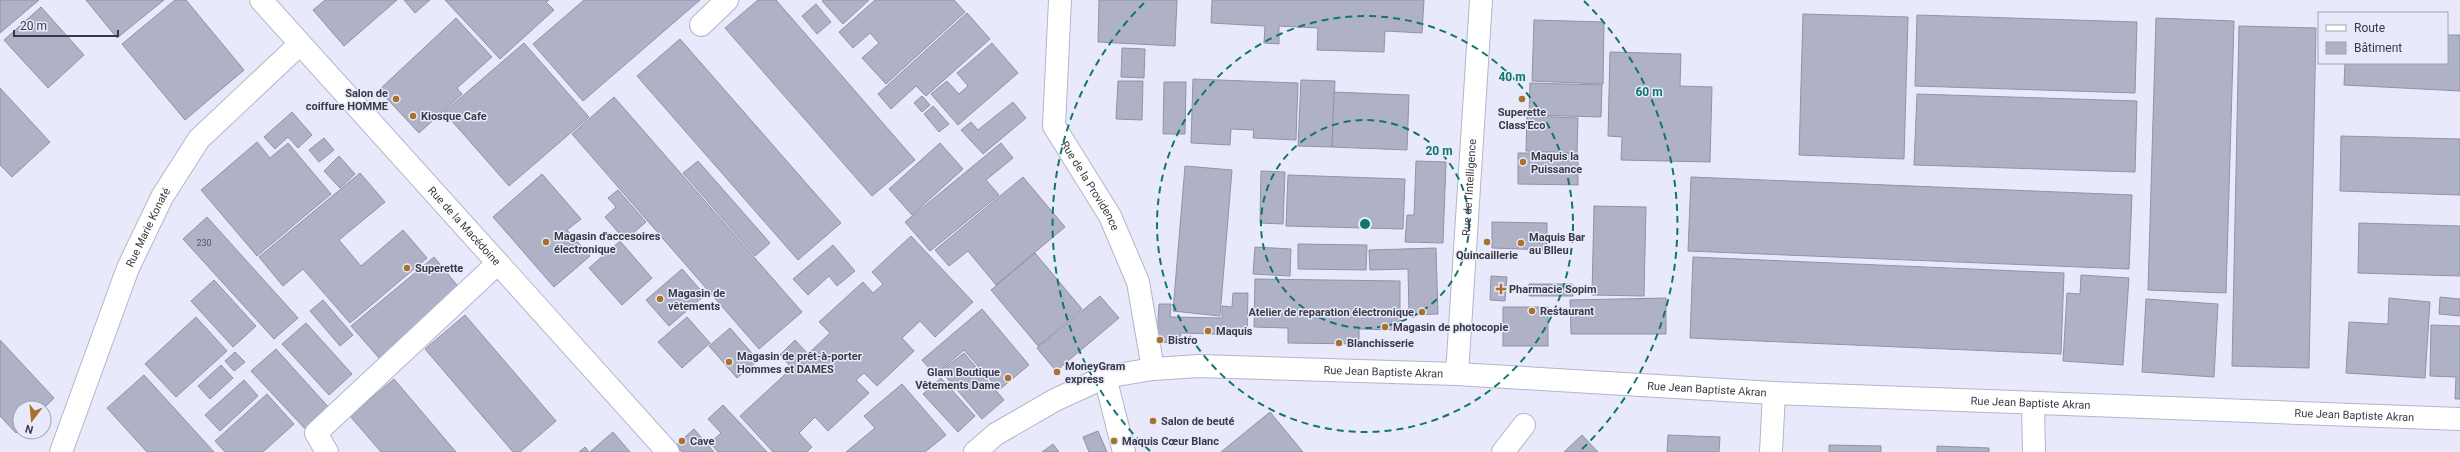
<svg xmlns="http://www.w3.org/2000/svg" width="2460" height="452" font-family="Roboto,sans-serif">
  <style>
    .building { fill: #afb1c6; stroke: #9092a6 }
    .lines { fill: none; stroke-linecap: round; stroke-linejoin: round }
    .minor-casing { stroke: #b3b5ca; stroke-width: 24 }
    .minor { stroke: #fff; stroke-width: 22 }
    .ring { fill: none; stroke: #0f766e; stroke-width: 2; stroke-dasharray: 7 5 }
    .poi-dot { fill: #a7732c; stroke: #e8eafc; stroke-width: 1.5 }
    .labels { text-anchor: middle; stroke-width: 3; stroke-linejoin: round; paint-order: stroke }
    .number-label { font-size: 9px; fill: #565864 }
    .poi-label { font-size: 11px; font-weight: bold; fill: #393a43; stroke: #e8eafc; text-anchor: start }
    .street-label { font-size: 11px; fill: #393a43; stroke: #e8eafc }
    .centre { fill: #0f766e; stroke: #e8eafc; stroke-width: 2 }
    .ring-label { font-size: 12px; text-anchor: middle; font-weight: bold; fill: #0f766e; stroke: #e8eafc; stroke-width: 3; stroke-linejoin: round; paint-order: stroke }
  </style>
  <rect width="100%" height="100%" fill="#e8eafc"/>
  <g class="building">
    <polygon points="0,0 39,0 0,33"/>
    <polygon points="86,0 164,0 117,38"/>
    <polygon points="175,0 186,0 244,70 185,120 122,44"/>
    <polygon points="325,0 397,0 344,46 313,10"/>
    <polygon points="404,0 430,0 415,13"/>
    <polygon points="445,0 549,0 546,2 554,10 500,59"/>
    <polygon points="584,0 700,0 583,101 533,44"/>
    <polygon points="758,0 776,0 915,160 872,196 725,28"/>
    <polygon points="824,0 869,0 843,24 822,1"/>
    <polygon points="875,0 954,0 965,12 886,84 862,58 879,43 870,33 853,48 839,32"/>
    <polygon points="1099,0 1177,0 1175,46 1098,42"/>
    <polygon points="1212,0 1424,0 1422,33 1385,31 1384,52 1317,50 1318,28 1279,26 1279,44 1264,43 1265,26 1211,23"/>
    <polygon points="816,4 831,22 817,34 802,16"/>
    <polygon points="41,7 84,55 48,88 4,40"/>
    <polygon points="967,13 990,39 926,96 916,86 891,109 878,94"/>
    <polygon points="1803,14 1908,17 1904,159 1799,155"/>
    <polygon points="1917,15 2137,22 2135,93 1915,86"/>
    <polygon points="456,18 492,57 457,88 462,94 419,133 379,90"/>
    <polygon points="2156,18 2234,21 2226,293 2148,290"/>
    <polygon points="1534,20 1604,22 1603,84 1532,81"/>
    <polygon points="2239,26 2316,28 2309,368 2232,366"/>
    <polygon points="2447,35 2460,35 2460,91 2344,85 2345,63 2447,63"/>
    <polygon points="680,39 841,223 798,260 637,76"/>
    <polygon points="524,43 589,117 509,186 444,112"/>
    <polygon points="992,43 1018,73 958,125 931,94 947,81 959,94 968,86 957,73"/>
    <polygon points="1122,48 1145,49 1144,78 1121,77"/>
    <polygon points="1610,52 1681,54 1680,86 1712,87 1710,162 1621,160 1622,137 1608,136"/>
    <polygon points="1193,79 1298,83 1296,140 1253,138 1254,130 1231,129 1230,145 1191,143"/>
    <polygon points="1301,80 1335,81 1332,147 1298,146"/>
    <polygon points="1118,81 1143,81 1142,120 1116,119"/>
    <polygon points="1164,82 1186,82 1185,134 1163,134"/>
    <polygon points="1530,83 1602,85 1601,117 1529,115"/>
    <polygon points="0,88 50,142 12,177 0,165"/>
    <polygon points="1334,92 1409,95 1407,150 1332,147"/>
    <polygon points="1917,94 2137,101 2135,172 1914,165"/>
    <polygon points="922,96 930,105 922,112 914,103"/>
    <polygon points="614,97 802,312 759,349 572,134"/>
    <polygon points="1013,102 1026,118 983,154 961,130 971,122 978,130"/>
    <polygon points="933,106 949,124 939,132 924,114"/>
    <polygon points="292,112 312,135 298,148 288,137 275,149 264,137"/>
    <polygon points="1527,116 1578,118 1577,153 1526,151"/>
    <polygon points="2341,136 2460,139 2460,195 2340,191"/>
    <polygon points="324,138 334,150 319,162 309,150"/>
    <polygon points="257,142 270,158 288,143 331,194 257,256 201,190"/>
    <polygon points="940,143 963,169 912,215 889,189"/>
    <polygon points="1001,143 1013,158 986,180 999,195 930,251 905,222"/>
    <polygon points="1518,153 1578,153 1578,185 1518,184"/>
    <polygon points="339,156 355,174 340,188 324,171"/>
    <polygon points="698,161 770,243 755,256 683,173"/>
    <polygon points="1416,161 1446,162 1443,243 1405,242 1407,215 1414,215"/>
    <polygon points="1185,166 1232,170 1220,316 1173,311"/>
    <polygon points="1261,171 1285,172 1283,224 1260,223"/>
    <polygon points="360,173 385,202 339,240 361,266 403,230 427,258 350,323 303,269 283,286 259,257"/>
    <polygon points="542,174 581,219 567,230 590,256 554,287 493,217"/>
    <polygon points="1288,175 1405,179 1403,229 1286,226"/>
    <polygon points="1023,177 1065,227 996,285 968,251 949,266 935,250"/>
    <polygon points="1691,177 2132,195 2129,269 1688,251"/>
    <polygon points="618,190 646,222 625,240 605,217 616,207 608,198"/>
    <polygon points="1594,206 1646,207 1644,296 1592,295"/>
    <polygon points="207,217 298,318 274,339 183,239"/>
    <polygon points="1492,222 1547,223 1547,250 1492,248"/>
    <polygon points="2359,223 2460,226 2460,276 2358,273"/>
    <polygon points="911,236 973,302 935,337 920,321 902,338 914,351 877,386 864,373 856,380 869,393 828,431 815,417 799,433 812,447 807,452 773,452 740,416 792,368 780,355 795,340 808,354 830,333 819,322 863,282 873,293 883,284 872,272"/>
    <polygon points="620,241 652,278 622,305 589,268"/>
    <polygon points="1298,244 1367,245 1366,270 1298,269"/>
    <polygon points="833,245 855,271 837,286 829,276 808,295 793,279"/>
    <polygon points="1255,247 1291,249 1290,276 1253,274"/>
    <polygon points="1436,248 1438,314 1409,315 1408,269 1370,270 1369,250"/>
    <polygon points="1035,253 1082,309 1038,346 991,290"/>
    <polygon points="434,257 461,290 379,358 351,326"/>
    <polygon points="1693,257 2064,273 2061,354 1690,338"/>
    <polygon points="682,269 705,295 669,326 646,300"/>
    <polygon points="2081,275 2129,278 2123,365 2063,361 2067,293 2080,294"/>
    <polygon points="1491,276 1507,277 1505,301 1490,300"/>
    <polygon points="1255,279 1400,281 1400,330 1359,329 1359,344 1288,343 1288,328 1254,327"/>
    <polygon points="214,280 256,326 233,347 191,301"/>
    <polygon points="1529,284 1572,284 1573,296 1529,296"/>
    <polygon points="1233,293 1248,293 1247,335 1181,333 1180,343 1157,342 1159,304 1171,304 1170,317 1222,318 1222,306 1232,307"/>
    <polygon points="1100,296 1119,318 1056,371 1037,348"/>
    <polygon points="2440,297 2460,299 2460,316 2439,314"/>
    <polygon points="1666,298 1666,334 1571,334 1570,300"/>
    <polygon points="2389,298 2430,302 2425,378 2346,373 2349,322 2388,324"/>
    <polygon points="2146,299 2218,304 2214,377 2142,372"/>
    <polygon points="323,300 353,335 340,346 310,311"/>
    <rect x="1503" y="307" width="45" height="39"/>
    <polygon points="982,309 1029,365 999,390 964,350 935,375 922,360"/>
    <polygon points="465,315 556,421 520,452 513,452 425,349"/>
    <polygon points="196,317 227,351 176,397 145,364"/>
    <polygon points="687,317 710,343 682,368 658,342"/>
    <polygon points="306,323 352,374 329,395 282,344"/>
    <polygon points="2431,325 2460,326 2460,399 2455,399 2456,377 2430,376"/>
    <polygon points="730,328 758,360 737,378 709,346"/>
    <polygon points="0,340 54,398 44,408 20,408 20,430 16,433 0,416"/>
    <polygon points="276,349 332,411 308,432 251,371"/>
    <polygon points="235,352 245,362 234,371 225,361"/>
    <polygon points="964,353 1004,400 982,419 941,371"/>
    <polygon points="221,365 233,378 210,399 198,386"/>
    <polygon points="144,375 214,452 147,452 107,408"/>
    <polygon points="941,378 975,416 958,432 923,394"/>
    <polygon points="394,379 456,452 381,452 350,416"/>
    <polygon points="244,380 258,396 220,431 205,415"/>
    <polygon points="902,384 946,435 925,452 846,452 875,428 864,416"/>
    <polygon points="267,394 294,424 263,452 225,452 215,441"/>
    <polygon points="723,405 767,452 718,452 710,443 721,433 708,419"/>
    <polygon points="1270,412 1303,452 1221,452"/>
    <polygon points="694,429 714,452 682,452 676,445"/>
    <polygon points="1098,431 1107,452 1089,452 1083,437"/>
    <polygon points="613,432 630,452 590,452"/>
    <polygon points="1582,435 1598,452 1564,452"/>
    <polygon points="1668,435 1720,437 1719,452 1667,452"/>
    <polygon points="1053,444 1059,452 1042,452"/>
    <polygon points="1829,445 1881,446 1881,452 1829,452"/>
    <polygon points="1937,446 1989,448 1989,452 1937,452"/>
    <polygon points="585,447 589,452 579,452"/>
  </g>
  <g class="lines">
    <g class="minor-casing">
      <g id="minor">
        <path id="s1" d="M 261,0 L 668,452"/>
        <path id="s2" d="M 1060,0 L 1054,126 L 1110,216 L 1138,282 L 1153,369"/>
        <polyline points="701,25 727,0"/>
        <path id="s3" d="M 1457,374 L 1481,0"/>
        <polyline points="1105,377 1124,452"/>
        <polyline points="2033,404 2034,452"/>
        <path id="s4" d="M 61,452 L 128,268 L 162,197 L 199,139 L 300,44"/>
        <polyline points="327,452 316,433 498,263"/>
        <path id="s5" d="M 975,452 L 996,434 L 1055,400 L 1105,377 L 1153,369 L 1199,366 L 1457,374 L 1774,393 L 2460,419"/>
        <polyline points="1503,452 1524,425"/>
        <polyline points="1771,452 1774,393"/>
      </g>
    </g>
    <use href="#minor" class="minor"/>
  </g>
  <g class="ring">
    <circle cx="1365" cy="224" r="104"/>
    <circle cx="1365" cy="224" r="208"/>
    <path d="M1150 451A313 313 0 0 1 1146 1M1584 1A313 313 0 0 1 1580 451"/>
  </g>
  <g class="poi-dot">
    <circle cx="396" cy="99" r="4"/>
    <circle cx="1522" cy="99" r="4"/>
    <circle cx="413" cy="116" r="4"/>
    <circle cx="1523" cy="162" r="4"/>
    <circle cx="546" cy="242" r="4"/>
    <circle cx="1487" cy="242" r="4"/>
    <circle cx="1521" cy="243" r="4"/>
    <circle cx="407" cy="268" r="4"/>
    <path d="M1499 283h4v4h4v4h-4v4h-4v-4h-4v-4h4z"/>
    <circle cx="660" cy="299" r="4"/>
    <circle cx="1532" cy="311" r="4"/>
    <circle cx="1422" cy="312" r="4"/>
    <circle cx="1385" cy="327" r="4"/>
    <circle cx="1208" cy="331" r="4"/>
    <circle cx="1160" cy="340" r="4"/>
    <circle cx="1339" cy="343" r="4"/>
    <circle cx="729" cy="362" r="4"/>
    <circle cx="1057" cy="372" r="4"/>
    <circle cx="1008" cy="378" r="4"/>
    <circle cx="1153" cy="421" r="4"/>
    <circle cx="682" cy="441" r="4"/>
    <circle cx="1114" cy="441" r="4"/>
  </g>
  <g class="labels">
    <g class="number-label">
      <text x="204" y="246">230</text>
    </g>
    <g class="poi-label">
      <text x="388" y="97" text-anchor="end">Salon de<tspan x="388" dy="13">coiffure HOMME</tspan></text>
      <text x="1522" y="116" text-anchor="middle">Superette<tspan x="1522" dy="13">Class'Eco</tspan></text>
      <text x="421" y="120">Kiosque Cafe</text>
      <text x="1531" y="160">Maquis la<tspan x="1531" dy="13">Puissance</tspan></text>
      <text x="554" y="240">Magasin d'accesoires<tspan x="554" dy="13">électronique</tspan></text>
      <text x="1529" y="241">Maquis Bar<tspan x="1529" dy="13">au Blleu</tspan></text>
      <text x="1487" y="259" text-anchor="middle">Quincaillerie</text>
      <text x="415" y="272">Superette</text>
      <text x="1509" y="293">Pharmacie Sopim</text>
      <text x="668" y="297">Magasin de<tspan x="668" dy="13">vêtements</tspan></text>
      <text x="1540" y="315">Restaurant</text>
      <text x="1414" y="316" text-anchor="end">Atelier de reparation électronique</text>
      <text x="1393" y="331">Magasin de photocopie</text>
      <text x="1216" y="335">Maquis</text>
      <text x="1168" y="344">Bistro</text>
      <text x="1347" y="347">Blanchisserie</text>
      <text x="737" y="360">Magasin de prêt-à-porter<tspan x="737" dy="13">Hommes et DAMES</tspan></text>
      <text x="1065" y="370">MoneyGram<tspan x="1065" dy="13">express</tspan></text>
      <text x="1000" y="376" text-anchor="end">Glam Boutique<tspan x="1000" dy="13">Vêtements Dame</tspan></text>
      <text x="1161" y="425">Salon de beuté</text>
      <text x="690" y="445">Cave</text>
      <text x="1122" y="445">Maquis Cœur Blanc</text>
    </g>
    <g class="street-label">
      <text dy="4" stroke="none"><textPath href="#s2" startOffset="196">Rue de la Providence</textPath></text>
      <text dy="4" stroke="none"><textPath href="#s3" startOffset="187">Rue de l'Intelligence</textPath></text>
      <text dy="4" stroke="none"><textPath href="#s1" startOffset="304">Rue de la Macédoine</textPath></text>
      <text dy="4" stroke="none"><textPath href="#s4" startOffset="241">Rue Marie Konaté</textPath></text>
      <text dy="4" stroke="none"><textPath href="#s5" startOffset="430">Rue Jean Baptiste Akran</textPath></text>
      <text dy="4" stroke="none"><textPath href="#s5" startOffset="754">Rue Jean Baptiste Akran</textPath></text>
      <text dy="4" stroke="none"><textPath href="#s5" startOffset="1078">Rue Jean Baptiste Akran</textPath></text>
      <text dy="4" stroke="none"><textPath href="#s5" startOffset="1402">Rue Jean Baptiste Akran</textPath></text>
    </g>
  </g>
  <circle cx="1365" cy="224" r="6" class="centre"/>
  <g class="ring-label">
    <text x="1512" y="81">40 m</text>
    <text x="1649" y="96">60 m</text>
    <text x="1439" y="155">20 m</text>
  </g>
  <rect x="2318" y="12" width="130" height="52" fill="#e8eafc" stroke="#a2a4b2"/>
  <rect x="2326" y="25" width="20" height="6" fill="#ffffff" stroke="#a2a4b2"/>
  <text x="2354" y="32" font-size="12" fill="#393a43">Route</text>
  <rect x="2326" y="42" width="20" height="12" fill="#afb1c6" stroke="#a2a4b2"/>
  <text x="2354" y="52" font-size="12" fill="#393a43">Bâtiment</text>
  <g transform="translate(32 420) rotate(196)"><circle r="19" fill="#e8eafc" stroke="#a2a4b2"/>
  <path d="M0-3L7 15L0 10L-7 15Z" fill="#a7732c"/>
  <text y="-6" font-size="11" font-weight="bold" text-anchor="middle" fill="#393a43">N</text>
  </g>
  <path d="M14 30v6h104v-6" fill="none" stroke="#393a43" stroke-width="2"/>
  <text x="20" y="30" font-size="12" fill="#393a43" stroke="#e8eafc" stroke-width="3" paint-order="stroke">20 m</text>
</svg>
